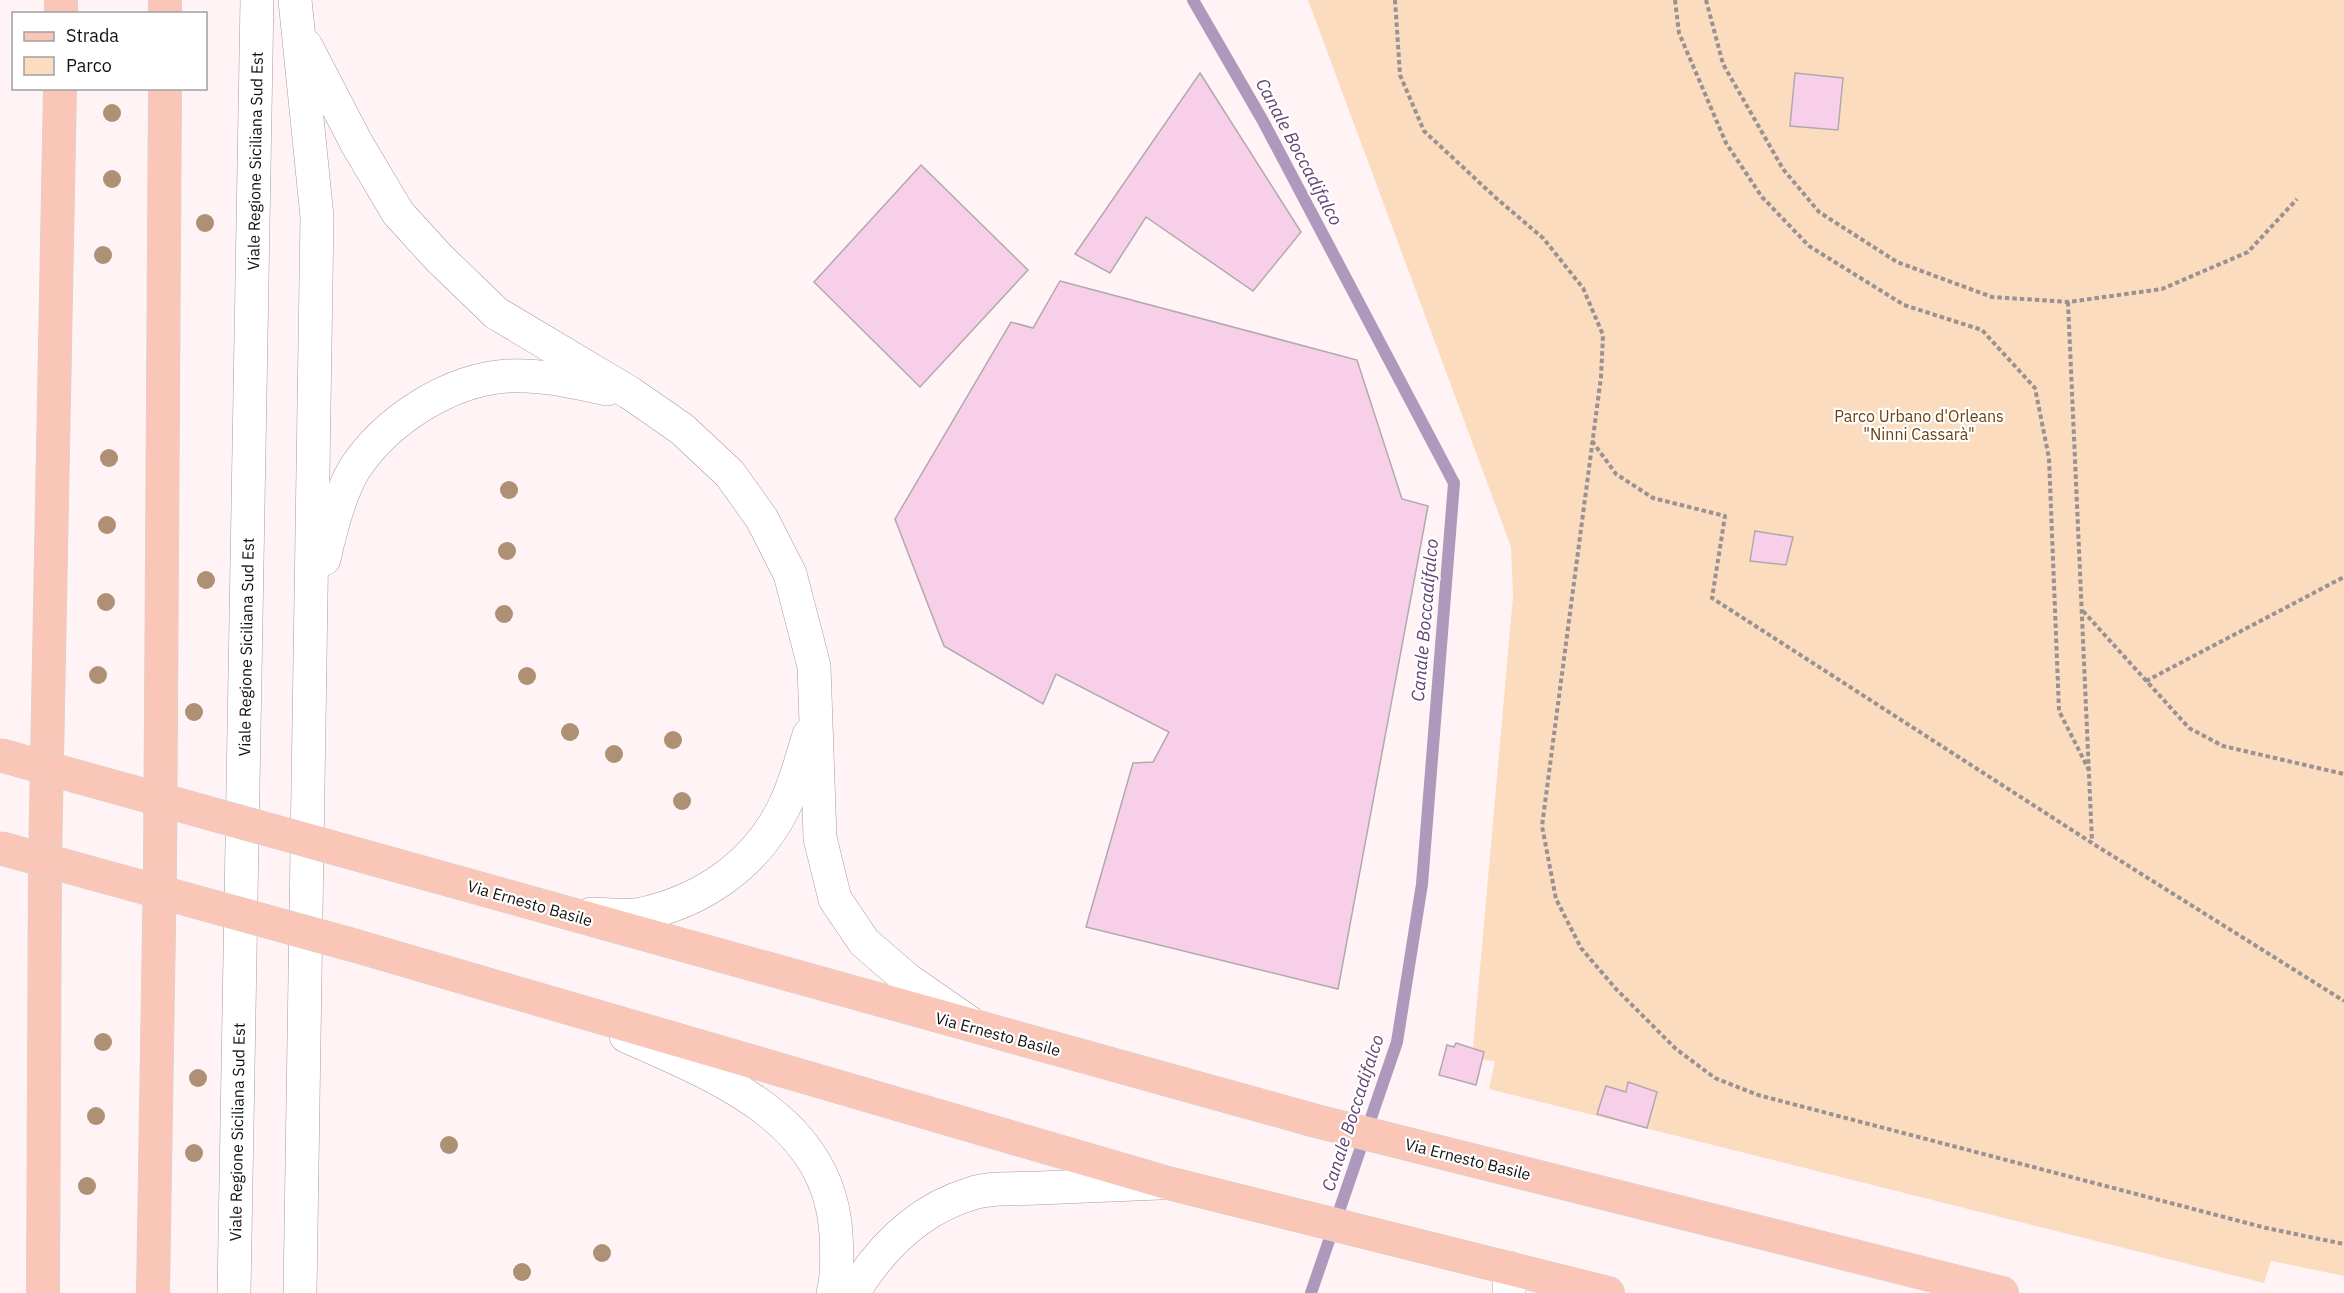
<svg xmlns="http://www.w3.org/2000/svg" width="2344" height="1293" font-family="'IBM Plex Sans',sans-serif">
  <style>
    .green { fill: #fcdcbf }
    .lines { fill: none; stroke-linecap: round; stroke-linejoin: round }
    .stream { stroke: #ae98bc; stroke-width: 12 }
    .building { fill: #f8cfe9; stroke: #b1a9ae; stroke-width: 1.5 }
    .minor-casing { stroke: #a69c9d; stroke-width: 34 }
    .major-casing { stroke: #d5d4d4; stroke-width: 34 }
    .path { stroke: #999192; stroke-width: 4; stroke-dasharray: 4.5 3; stroke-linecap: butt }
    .minor { stroke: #fff; stroke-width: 33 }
    .major { stroke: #fac6b8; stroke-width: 33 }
    .major-bridge-casing { stroke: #d5d4d4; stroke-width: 34; stroke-linecap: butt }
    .major-bridge { stroke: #fac6b8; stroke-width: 33 }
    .tree { fill: #ae9175 }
    .labels { text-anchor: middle; stroke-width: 4.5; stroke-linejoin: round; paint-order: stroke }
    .street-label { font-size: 16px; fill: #141111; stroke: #fff }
    .park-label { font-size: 16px; fill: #6c400c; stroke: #fff }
    .water-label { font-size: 18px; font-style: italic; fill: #624374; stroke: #fff }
  </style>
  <rect width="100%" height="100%" fill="#fff3f5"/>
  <polygon class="green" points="1308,0 2344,0 2344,1276 2271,1261 2264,1283 1489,1089 1495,1061 1472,1059 1513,596 1511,547"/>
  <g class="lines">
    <polyline class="stream" points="1193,0 1263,121 1454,483 1422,884 1397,1042 1311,1293"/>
  </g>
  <g class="building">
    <polygon points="1200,73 1301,232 1253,291 1146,217 1110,273 1075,254"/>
    <polygon points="1795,73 1843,78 1838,130 1790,126"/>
    <polygon points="921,165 1028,270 920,387 814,282"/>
    <polygon points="1060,281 1357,360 1402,499 1428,506 1338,989 1086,927 1133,763 1153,762 1169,732 1056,674 1043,704 944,646 895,519 1011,322 1033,328"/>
    <polygon points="1755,531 1793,537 1786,565 1750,561"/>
    <polygon points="1456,1043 1484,1052 1476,1085 1439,1075 1447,1045 1454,1047"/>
    <polygon points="1628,1082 1657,1092 1647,1128 1597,1114 1606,1086 1626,1092"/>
  </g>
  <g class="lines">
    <g class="minor-casing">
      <g id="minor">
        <polyline points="295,0 317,217 300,1293"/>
        <polyline points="306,46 357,144 398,213 439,258 496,313 630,393 682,429 730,474 762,519 790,574 814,666 820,838 835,899 864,942 908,980 970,1023"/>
        <path d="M 324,559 C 330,532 340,492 355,468 C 387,420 449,380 507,376 C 541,374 574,382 607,389"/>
        <path d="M 591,914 C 607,914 626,917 642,914 C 702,901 755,865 783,809 C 795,786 801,760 809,735"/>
        <path d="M 626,1036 C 717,1077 829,1118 836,1234 C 837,1253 838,1275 833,1293"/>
        <polyline points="1509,1268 1509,1293"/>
        <polyline points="234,1293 257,0"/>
        <path d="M 853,1293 C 881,1247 918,1210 970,1194 C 991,1187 1017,1189 1039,1188 C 1079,1186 1119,1185 1159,1183"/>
      </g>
    </g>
    <g class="major-casing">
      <g id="major">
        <polyline points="61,14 61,0"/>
        <polyline points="165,14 165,0"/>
        <polyline points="370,858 1316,1121 2002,1293"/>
        <polyline points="356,946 1168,1183 1608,1293"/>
        <polyline points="43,1293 45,863 60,88"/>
        <polyline points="153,1293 160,866 165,88"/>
      </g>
    </g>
    <g class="path">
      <polyline points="1395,0 1400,75 1424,131 1496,198 1543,238 1583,288 1603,335 1601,377 1542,826 1556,899 1581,948 1616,989 1676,1049 1715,1078 1758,1095 2266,1228 2344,1244"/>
      <polyline points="1675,0 1679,33 1726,143 1762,197 1809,246 1904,305 1982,330 2035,388 2049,458 2059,711 2089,770"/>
      <polyline points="1706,0 1723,64 1783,169 1819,212 1897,262 1992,297 2068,302 2162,289 2248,252 2297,199"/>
      <polyline points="2068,302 2092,842"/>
      <polyline points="1592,441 1616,474 1653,498 1725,516 1712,598 2092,843 2344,1001"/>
      <polyline points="2083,611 2189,728 2223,746 2344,774"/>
      <polyline points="2146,681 2344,577"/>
    </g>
    <use href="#minor" class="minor"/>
    <use href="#major" class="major"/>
    <g class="major-bridge-casing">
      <g id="major-bridge">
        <polyline points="0,755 370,858"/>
        <polyline points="0,848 356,946"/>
      </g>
    </g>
    <use href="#major-bridge" class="major-bridge"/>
  </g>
  <g class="tree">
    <circle cx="112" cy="113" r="9"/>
    <circle cx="112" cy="179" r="9"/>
    <circle cx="205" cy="223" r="9"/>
    <circle cx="103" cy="255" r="9"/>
    <circle cx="109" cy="458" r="9"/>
    <circle cx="509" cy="490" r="9"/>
    <circle cx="107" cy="525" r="9"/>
    <circle cx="507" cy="551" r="9"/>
    <circle cx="206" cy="580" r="9"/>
    <circle cx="106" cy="602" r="9"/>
    <circle cx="504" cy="614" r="9"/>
    <circle cx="98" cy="675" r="9"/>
    <circle cx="527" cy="676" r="9"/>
    <circle cx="194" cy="712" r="9"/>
    <circle cx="570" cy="732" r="9"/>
    <circle cx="673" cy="740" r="9"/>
    <circle cx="614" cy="754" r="9"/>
    <circle cx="682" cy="801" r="9"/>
    <circle cx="103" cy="1042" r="9"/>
    <circle cx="198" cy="1078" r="9"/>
    <circle cx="96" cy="1116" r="9"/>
    <circle cx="449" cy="1145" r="9"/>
    <circle cx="194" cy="1153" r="9"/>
    <circle cx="87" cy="1186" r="9"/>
    <circle cx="602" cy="1253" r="9"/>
    <circle cx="522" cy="1272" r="9"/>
  </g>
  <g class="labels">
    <g class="street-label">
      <text transform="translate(255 161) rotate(-89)" y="6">Viale Regione Siciliana Sud Est</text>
      <text transform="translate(246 647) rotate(-89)" y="6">Viale Regione Siciliana Sud Est</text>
      <text transform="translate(530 903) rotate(16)" y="6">Via Ernesto Basile</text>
      <text transform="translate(998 1034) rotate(15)" y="6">Via Ernesto Basile</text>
      <text transform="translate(237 1132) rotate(-89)" y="6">Viale Regione Siciliana Sud Est</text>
      <text transform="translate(1468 1159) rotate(14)" y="6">Via Ernesto Basile</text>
    </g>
    <g class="park-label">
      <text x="1919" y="422">Parco Urbano d'Orleans<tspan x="1919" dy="18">"Ninni Cassarà"</tspan></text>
    </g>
    <g class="water-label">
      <text transform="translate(1299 152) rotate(62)" y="6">Canale Boccadifalco</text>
      <text transform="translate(1425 620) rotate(-85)" y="6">Canale Boccadifalco</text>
      <text transform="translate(1353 1113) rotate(-72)" y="6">Canale Boccadifalco</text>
    </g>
  </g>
  <rect x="12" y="12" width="195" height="78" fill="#ffffff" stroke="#a1a0a0" stroke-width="1.5"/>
  <rect x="24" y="32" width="30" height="9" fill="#fac6b8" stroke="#a1a0a0" stroke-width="1.5"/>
  <text x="66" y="42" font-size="18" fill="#141111">Strada</text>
  <rect x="24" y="57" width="30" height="18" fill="#fcdcbf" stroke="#a1a0a0" stroke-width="1.5"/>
  <text x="66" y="72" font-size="18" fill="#141111">Parco</text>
</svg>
